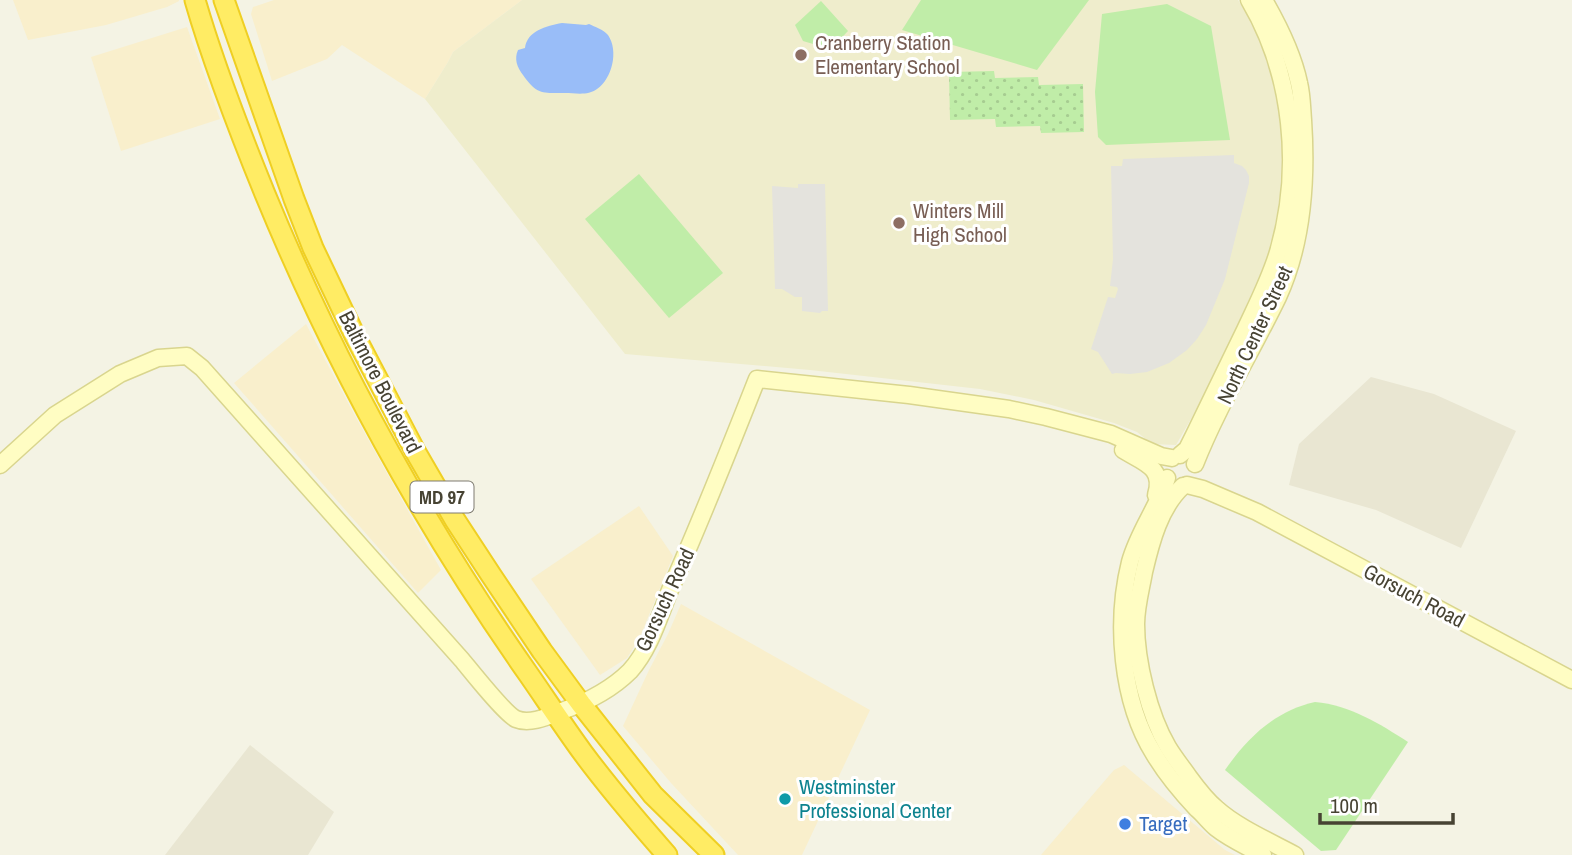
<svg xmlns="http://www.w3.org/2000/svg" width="1572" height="855" font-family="'Archivo Narrow',sans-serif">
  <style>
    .residential { fill: #e9e6d2 }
    .commercial { fill: #f9efcc }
    .education { fill: #efedcc }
    .green { fill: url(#green-dots) }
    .pitch { fill: #c0eda8 }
    .parking { fill: #e4e3dd }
    .water { fill: #99bdf8 }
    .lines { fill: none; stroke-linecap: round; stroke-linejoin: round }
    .secondary-casing { stroke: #d9d58e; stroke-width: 19 }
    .highway-casing { stroke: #efcf23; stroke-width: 23 }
    .secondary { stroke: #fffdc3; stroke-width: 16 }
    .highway { stroke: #ffec64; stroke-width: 19 }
    .education-dot { fill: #8d6e63; stroke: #fff; stroke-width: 2.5 }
    .culture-dot { fill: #0f9aa8; stroke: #fff; stroke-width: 2.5 }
    .shop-dot { fill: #3f7fe0; stroke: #fff; stroke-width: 2.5 }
    .labels { text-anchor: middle; stroke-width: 6; stroke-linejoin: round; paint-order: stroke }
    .shield { fill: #fff; stroke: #7e7b70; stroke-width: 2 }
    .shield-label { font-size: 19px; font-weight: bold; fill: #474333 }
    .education-label { font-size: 21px; fill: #785e54; stroke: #fff; text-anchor: start }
    .street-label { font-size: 21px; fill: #474333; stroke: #fff }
    .culture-label { font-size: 21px; fill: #0d838f; stroke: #fff; text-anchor: start }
    .shop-label { font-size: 21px; fill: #366cbe; stroke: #fff; text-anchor: start }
  </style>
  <defs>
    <pattern id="green-dots" width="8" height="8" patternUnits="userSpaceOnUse" patternTransform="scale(1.75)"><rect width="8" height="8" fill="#c0eda8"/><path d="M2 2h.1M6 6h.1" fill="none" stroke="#a6cc91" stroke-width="1.8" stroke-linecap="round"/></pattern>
  </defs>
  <rect width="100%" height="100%" fill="#f4f3e4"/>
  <g class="residential">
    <polygon points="1371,377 1434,394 1516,431 1461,548 1376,510 1289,485 1299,444"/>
    <polygon points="250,745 334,812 308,855 165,855"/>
  </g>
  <g class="commercial">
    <polygon points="13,0 179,0 179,1 167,7 106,25 28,40"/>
    <polygon points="274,0 522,0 453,52 448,62 425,99 342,45 327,59 272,81 251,14 253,7"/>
    <polygon points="187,27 220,119 121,151 91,57"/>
    <polygon points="306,324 354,414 441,570 418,593 234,383"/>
    <polygon points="639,506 673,556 640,637 627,658 600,675 531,579"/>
    <polygon points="681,604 870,710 802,855 738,855 671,783 623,726 649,670 668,634"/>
    <polygon points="1124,765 1225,850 1235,855 1041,855 1114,770"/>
  </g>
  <polygon class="education" points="522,0 1238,0 1255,28 1271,74 1283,132 1280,196 1271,250 1210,386 1176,445 1152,444 1137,432 1114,423 1034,400 980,389 810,370 625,354 425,99 448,62 453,52"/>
  <polygon class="green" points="994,71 995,78 1038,77 1039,85 1083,84 1084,132 1041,133 1040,126 996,127 995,119 950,120 949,72"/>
  <g class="pitch">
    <polygon points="921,0 1089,0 1037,70 902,30"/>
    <path d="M 821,1 L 848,31 C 833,48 824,48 803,41 L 795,25 Z"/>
    <polygon points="1167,4 1211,26 1230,140 1106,145 1098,137 1095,92 1102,14"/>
    <polygon points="639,174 723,273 669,318 585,219"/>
    <path d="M 1315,702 C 1350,705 1380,724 1408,742 L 1336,850 L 1321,851 L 1225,770 C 1248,737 1275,711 1315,702 Z"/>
  </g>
  <g class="parking">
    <polygon points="1234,155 1234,163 1242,166 1246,170 1249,176 1249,183 1225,279 1206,325 1197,339 1187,350 1169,363 1147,372 1130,374 1116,373 1112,374 1098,352 1091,349 1108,297 1115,298 1118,289 1117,287 1110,286 1113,259 1111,166 1122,166 1123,159"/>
    <polygon points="798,184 825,184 828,311 822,311 820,313 802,311 802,297 795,297 782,289 775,289 772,186 798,188"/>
  </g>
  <path class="water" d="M 562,23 L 586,25 L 589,24 C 595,27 603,29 608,35 C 619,51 612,79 597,89 C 588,96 575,93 565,93 C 542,93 537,95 523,75 C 517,67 514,59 518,50 L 525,48 C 527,31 546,26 562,23 Z"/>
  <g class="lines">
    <g class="secondary-casing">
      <g id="secondary">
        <path d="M 1123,450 C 1142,462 1165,467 1156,495"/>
        <path d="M 1180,455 L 1187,449 L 1194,435 C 1211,400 1228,365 1245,330 C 1257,304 1270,279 1278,252 C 1302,169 1293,74 1249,0"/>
        <path d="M 1195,464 C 1218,406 1251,353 1278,297 C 1303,243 1307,179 1303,120 C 1302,108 1302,95 1299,83 C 1293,54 1279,26 1264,0"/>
        <path d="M 0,465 L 55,415 L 120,374 L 158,358 L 187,356 L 202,368 L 462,660 C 472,672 505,714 516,719 C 530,725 549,716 562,711 C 587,702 611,690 630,671 C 650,649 659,617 670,590 C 701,521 729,450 757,379 L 909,395 L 1009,409 L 1046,417 L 1111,434 L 1161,456 L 1172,458"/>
        <path d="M 1167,478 C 1158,507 1138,532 1130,562 C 1115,622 1121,701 1154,754 C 1166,774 1181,792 1197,809 C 1204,815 1209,822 1216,828 C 1230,839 1247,847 1263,855"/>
        <polyline points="1187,485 1203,489 1257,512 1572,680"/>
        <path d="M 1183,486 C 1160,507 1151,542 1144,572 C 1141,589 1136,607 1136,624 C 1136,661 1149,715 1168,747 C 1174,757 1182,767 1189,777 C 1197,788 1206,800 1217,809 C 1237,827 1271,842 1295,855"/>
      </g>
    </g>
    <g class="highway-casing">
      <g id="highway">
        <path d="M 195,0 C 214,66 239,130 265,194 C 335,364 423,524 529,675 C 547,701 564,727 583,753 C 609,788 638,822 667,855"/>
        <polyline points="224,0 294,199 313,248 355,336 415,451 455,520 491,575 542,651 581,704 653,795 714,855"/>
      </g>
    </g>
    <use href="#secondary" class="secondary"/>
    <use href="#highway" class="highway"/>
  </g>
  <g class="education-dot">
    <circle cx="801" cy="55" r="7"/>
    <circle cx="899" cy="223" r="7"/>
  </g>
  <circle class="culture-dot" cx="785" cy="799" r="7"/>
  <circle class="shop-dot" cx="1125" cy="824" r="7"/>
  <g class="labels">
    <rect class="shield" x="410.5" y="481.5" width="63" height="31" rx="5"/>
    <g class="shield-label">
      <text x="442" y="504">MD 97</text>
    </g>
    <g class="education-label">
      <text x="815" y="50">Cranberry Station<tspan x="815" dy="24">Elementary School</tspan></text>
      <text x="913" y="218">Winters Mill<tspan x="913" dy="24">High School</tspan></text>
    </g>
    <g class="street-label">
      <text transform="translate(1255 335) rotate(-65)" y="7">North Center Street</text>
      <text transform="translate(380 382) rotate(63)" y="7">Baltimore Boulevard</text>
      <text transform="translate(1414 596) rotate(28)" y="7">Gorsuch Road</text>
      <text transform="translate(665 600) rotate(-65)" y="7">Gorsuch Road</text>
    </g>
    <g class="culture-label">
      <text x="799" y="794">Westminster<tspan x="799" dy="24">Professional Center</tspan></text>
    </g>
    <g class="shop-label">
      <text x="1139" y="831">Target</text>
    </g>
  </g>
  <path d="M1320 813v10h133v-10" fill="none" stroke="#474333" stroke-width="3.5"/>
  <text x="1330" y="813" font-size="21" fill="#474333" stroke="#ffffff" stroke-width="5" paint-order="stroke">100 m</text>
</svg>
